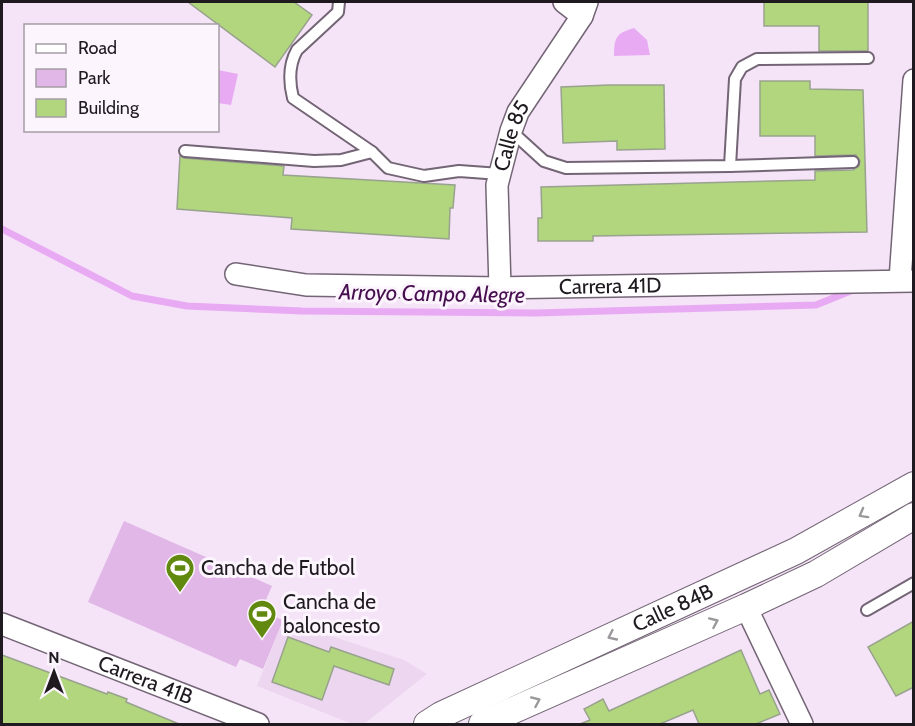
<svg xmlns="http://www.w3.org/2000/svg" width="915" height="726" font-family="Cabin,sans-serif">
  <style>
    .built { fill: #edd7f0 }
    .green { fill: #e1b7e7 }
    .water { fill: #e9aaf4 }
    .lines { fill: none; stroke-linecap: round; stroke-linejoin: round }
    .stream { stroke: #e9aaf4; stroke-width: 7 }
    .building { fill: #b1d67e; stroke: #99a28e; stroke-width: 1.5 }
    .service-casing { stroke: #736575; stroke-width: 14 }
    .minor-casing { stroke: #736575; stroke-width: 24 }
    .tertiary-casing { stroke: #736575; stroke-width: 28 }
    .service { stroke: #fff; stroke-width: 10 }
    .minor { stroke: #fff; stroke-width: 21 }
    .tertiary { stroke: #fff; stroke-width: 26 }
    .oneway { stroke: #9a989b }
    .labels { text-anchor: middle; stroke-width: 6; stroke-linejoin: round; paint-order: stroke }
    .street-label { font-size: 21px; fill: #1f1920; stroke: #fcf5fd }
    .poi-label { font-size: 21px; fill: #1f1920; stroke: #fcf5fd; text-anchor: start }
    .water-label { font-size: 22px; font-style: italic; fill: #460d4f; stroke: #fcf5fd }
  </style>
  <rect width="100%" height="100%" fill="#f5e4f7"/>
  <polygon class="built" points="283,620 404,660 427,674 364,724 352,724 257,686"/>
  <polygon class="green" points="124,521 272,586 261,611 283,620 263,669 240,659 236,667 88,602"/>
  <g class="water">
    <path d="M 634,28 L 647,40 L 650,55 L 614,56 C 614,38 616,33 634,28 Z"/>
    <polygon points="218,70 238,74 231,105 218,103"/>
  </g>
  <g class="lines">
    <polyline class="stream" points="2,229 132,296 187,306 302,311 536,313 816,305 853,290"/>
  </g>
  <g class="building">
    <polygon points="188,2 294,2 312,15 275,67"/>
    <polygon points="764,2 868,2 868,51 819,51 819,26 764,26"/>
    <polygon points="760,81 810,81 810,89 863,90 867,232 593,236 593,241 538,241 538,218 542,218 541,187 815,180 815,171 853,170 859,166 860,161 856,155 815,156 815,136 760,136"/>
    <polygon points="609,85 664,85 665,149 617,150 617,141 563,143 561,87"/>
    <polygon points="180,156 184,158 284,166 283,175 455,185 453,208 450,208 449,239 291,229 292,218 177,209"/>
    <polygon points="914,621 914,687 896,696 868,647"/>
    <polygon points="288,637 329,652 331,647 394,669 389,685 334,666 322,700 272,682"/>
    <polygon points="741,650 760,694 769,690 780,714 756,724 699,724 693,710 660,724 580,724 590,720 584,709 603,699 609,711"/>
    <polygon points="2,655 107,694 108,692 127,699 126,702 179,724 2,724"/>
  </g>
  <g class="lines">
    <g class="service-casing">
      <g id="service">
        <path d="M 339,2 L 338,12 L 297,50 C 288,66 289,82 293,98 L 372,152 L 388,168 L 424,176 L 459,171 L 500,174"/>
        <polyline points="511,131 544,161 566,168 730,166 735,79 742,67 757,59 868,58"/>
        <polyline points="185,151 314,161 341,160 372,152"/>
        <polyline points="730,166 853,162"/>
        <polyline points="867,610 914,583"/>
      </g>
    </g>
    <g class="minor-casing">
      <g id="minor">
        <polyline points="564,2 582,16"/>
        <path id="s1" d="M 236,274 L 306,285 L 500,288 L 914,281"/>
        <polyline points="900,280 914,80"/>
        <path id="s2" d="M 500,288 L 497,185 L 511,131 L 518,112 L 582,16 L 587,2"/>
        <polyline points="746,607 802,724"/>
        <path id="s3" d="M 2,624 L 258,724"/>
      </g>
    </g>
    <g class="tertiary-casing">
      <g id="tertiary">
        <path id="s4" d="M 427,724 L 441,715 L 796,551 L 914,485"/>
        <polyline points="482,724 746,607 816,574 914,516"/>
      </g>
    </g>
    <use href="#service" class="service"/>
    <use href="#minor" class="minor"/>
    <use href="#tertiary" class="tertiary"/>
  </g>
  <defs><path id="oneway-chevron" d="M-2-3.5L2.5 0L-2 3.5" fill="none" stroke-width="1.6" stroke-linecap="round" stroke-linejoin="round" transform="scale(1.5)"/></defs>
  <g class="oneway">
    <use href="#oneway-chevron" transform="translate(863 514) rotate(151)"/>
    <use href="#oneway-chevron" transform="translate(714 622) rotate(-24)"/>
    <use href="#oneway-chevron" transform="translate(612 636) rotate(155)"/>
    <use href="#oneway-chevron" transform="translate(536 701) rotate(-24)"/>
  </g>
  <defs>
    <g id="stadium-pin" transform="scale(1.5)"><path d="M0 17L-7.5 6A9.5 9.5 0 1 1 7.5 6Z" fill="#61880f" stroke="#fcf5fd"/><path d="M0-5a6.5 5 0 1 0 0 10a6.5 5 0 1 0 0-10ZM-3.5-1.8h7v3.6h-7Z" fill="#fff"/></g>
  </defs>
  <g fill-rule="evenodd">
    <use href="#stadium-pin" x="180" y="568"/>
    <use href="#stadium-pin" x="262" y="614"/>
  </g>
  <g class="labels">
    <g class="street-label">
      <text dy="7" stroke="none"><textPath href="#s2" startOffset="154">Calle 85</textPath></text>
      <text dy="7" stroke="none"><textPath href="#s1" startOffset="375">Carrera 41D</textPath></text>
      <text dy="7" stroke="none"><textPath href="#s4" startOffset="272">Calle 84B</textPath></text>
      <text dy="7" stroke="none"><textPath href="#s3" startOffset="154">Carrera 41B</textPath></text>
    </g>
    <g class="poi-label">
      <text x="201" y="575">Cancha de Futbol</text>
      <text x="283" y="609">Cancha de<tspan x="283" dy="24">baloncesto</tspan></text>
    </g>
    <g class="water-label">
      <text transform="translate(432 293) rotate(1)" y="8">Arroyo Campo Alegre</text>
    </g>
  </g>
  <rect width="915" height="726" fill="none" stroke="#1f1920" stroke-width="6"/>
  <rect x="24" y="24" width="195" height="108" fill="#fcf5fd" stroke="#a49da5" stroke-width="1.5"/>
  <rect x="36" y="44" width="30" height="9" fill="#ffffff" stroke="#a49da5" stroke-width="1.5"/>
  <text x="78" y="54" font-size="18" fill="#1f1920">Road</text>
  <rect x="36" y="69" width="30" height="18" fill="#e1b7e7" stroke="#a49da5" stroke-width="1.5"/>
  <text x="78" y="84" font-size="18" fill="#1f1920">Park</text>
  <rect x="36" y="99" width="30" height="18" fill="#b1d67e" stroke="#a49da5" stroke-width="1.5"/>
  <text x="78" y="114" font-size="18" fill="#1f1920">Building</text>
  <g transform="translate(54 672)" stroke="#fcf5fd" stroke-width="4.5" paint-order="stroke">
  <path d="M0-4.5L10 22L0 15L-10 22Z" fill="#1f1920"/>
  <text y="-9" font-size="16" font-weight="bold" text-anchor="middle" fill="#1f1920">N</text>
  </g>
</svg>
